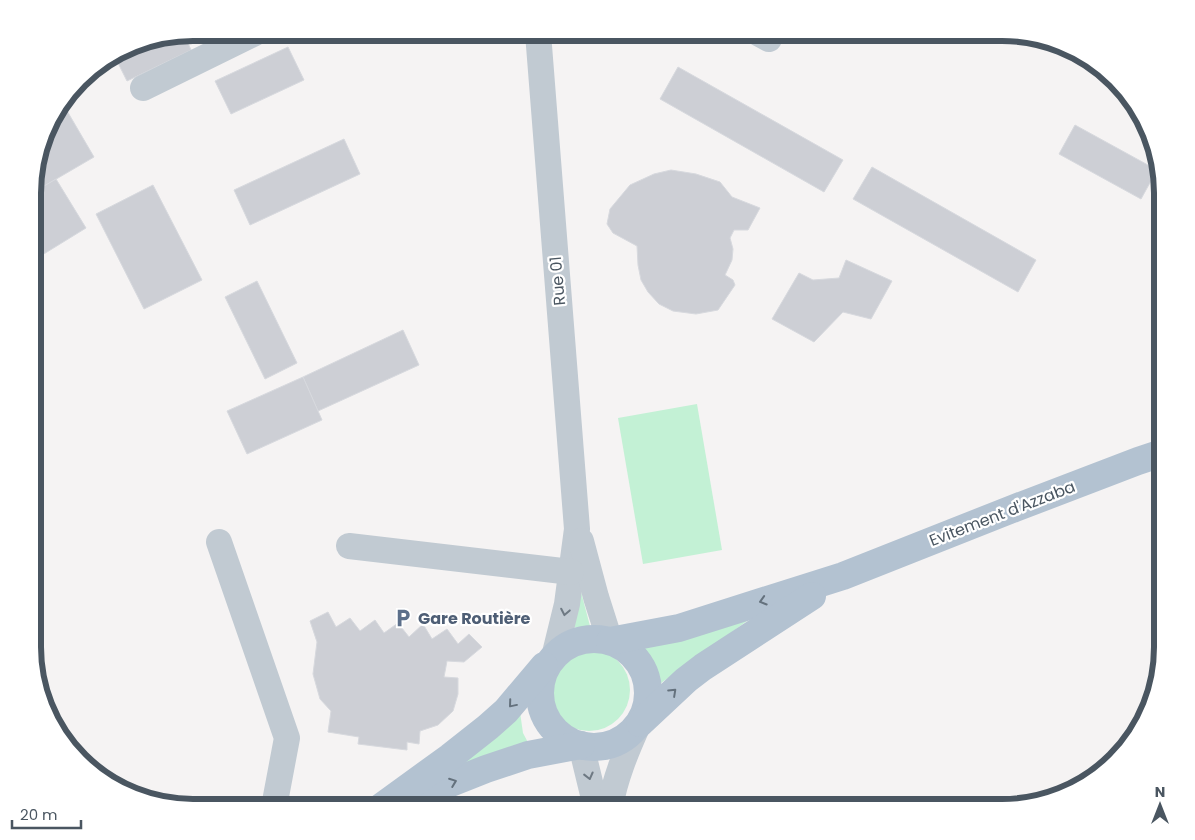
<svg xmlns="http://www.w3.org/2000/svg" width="1195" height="840" font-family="Poppins,sans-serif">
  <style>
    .green { fill: #c3f1d5 }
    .building { fill: #cdcfd5; stroke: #d7d9de }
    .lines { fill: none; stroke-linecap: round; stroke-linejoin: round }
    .minor { stroke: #c1cad2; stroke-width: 26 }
    .major { stroke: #b3c2d1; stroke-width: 28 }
    .oneway { stroke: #64717d }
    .oneway2 { stroke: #6e7983 }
    .labels { text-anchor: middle; stroke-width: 4.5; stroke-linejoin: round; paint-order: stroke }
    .street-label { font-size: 16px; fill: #4a5661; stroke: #fff }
    .service-label { font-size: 16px; font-weight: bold; fill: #4e5e75; stroke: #fff; text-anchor: start }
    .rim { fill: none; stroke: #4a5661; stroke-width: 6 }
  </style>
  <rect width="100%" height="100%" fill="#f5f3f3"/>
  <g class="green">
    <polygon points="697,404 722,550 643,564 618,418"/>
    <polygon points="577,577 590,626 570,628"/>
    <polygon points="754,616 661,683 654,664 641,647"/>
    <circle cx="589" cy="690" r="41"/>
    <polygon points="520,712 523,733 533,752 444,774"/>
  </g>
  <g class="building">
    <polygon points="201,33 220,33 205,40"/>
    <polygon points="184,34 191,50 127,81 114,55 132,45"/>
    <polygon points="288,47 304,80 231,114 215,81"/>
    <polygon points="678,67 843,160 824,192 660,99"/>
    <polygon points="63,104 94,157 34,192 34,172 49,122"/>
    <polygon points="1075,125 1157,170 1141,199 1059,154"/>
    <polygon points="344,139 360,174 250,225 234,190"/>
    <polygon points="872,167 1036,260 1018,292 853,199"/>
    <polygon points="671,170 696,174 720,182 732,197 760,208 748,230 734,230 730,238 733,249 732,260 725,275 733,280 735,285 718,310 696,314 673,311 659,304 648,292 641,280 638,265 637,246 613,233 607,224 610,209 630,185 654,174"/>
    <polygon points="56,179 86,228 34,260 34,192"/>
    <polygon points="153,185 202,280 144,309 96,214"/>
    <polygon points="846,260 892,281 871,319 843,312 814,342 772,319 799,273 813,280 839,278"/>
    <polygon points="257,281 297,363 265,379 225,297"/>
    <polygon points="403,330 419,365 318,411 303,377"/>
    <polygon points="303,377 322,420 247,454 227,411"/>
    <polygon points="328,612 336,627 350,618 360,631 375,620 384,633 398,623 409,637 423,624 432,639 447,629 458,644 469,634 482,647 464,662 447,661 444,677 458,678 458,694 453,711 438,725 420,731 419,744 407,742 407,750 358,744 359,737 328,732 331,711 320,699 313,674 317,642 310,621"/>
  </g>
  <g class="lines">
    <g class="minor">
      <polyline points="538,33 577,529 567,604 555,653"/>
      <polyline points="758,33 769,39"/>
      <polyline points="143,88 255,33"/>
      <polyline points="581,541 596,597 610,641"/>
      <polyline points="219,542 287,738 274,807"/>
      <polyline points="349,546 571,572"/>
      <polyline points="581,745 596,807"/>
      <path d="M 610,807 C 615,778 626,752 638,725"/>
    </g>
    <g class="major">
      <circle cx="594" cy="693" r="54"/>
      <polyline points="610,641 679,628 843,576 1015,508 1138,461 1162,453"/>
      <polyline points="640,723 686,680 703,667 812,596"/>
      <polyline points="413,798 486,769 528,755 581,745"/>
      <polyline points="381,807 450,757 488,727 506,711 544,666"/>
    </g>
  </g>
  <defs><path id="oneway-chevron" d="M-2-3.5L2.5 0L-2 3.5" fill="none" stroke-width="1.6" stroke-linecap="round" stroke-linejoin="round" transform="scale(1.25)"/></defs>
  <g class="oneway">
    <use href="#oneway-chevron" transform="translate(763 601) rotate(163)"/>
    <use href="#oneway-chevron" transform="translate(673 692) rotate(-43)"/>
    <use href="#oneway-chevron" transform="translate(512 704) rotate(130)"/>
    <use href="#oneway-chevron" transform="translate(453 782) rotate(-21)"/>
  </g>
  <g class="oneway2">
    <use href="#oneway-chevron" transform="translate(565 612) rotate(101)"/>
    <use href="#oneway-chevron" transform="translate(589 776) rotate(76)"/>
  </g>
  <defs>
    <g id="parking-bare" transform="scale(1.5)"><path d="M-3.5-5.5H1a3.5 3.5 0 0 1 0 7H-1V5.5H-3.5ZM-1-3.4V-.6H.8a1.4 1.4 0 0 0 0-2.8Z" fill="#5c6f8a" stroke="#fff" stroke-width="2.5" paint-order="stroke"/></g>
  </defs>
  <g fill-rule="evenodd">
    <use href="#parking-bare" x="403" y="618"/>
  </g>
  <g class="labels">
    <g class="street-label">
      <text transform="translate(557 281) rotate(-95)" y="6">Rue 01</text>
      <text transform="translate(1002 513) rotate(-21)" y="6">Evitement d'Azzaba</text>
    </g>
    <g class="service-label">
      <text x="418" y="624">Gare Routière</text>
    </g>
  </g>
  <path d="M0 0H1195V840H0ZM193 41H1002A152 152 0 0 1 1154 193V647A152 152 0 0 1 1002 799H193A152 152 0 0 1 41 647V193A152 152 0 0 1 193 41Z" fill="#fff" fill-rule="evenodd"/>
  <path class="rim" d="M193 41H1002A152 152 0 0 1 1154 193V647A152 152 0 0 1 1002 799H193A152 152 0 0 1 41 647V193A152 152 0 0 1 193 41Z"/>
  <g transform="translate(1160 805)" stroke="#ffffff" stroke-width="4" paint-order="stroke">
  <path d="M0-4L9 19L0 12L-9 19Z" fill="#4a5661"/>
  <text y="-8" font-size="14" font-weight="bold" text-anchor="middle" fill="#4a5661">N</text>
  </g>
  <path d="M12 820v8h69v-8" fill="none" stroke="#4a5661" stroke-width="2.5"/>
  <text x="20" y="820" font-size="15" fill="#4a5661" stroke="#ffffff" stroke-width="4" paint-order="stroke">20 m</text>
</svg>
